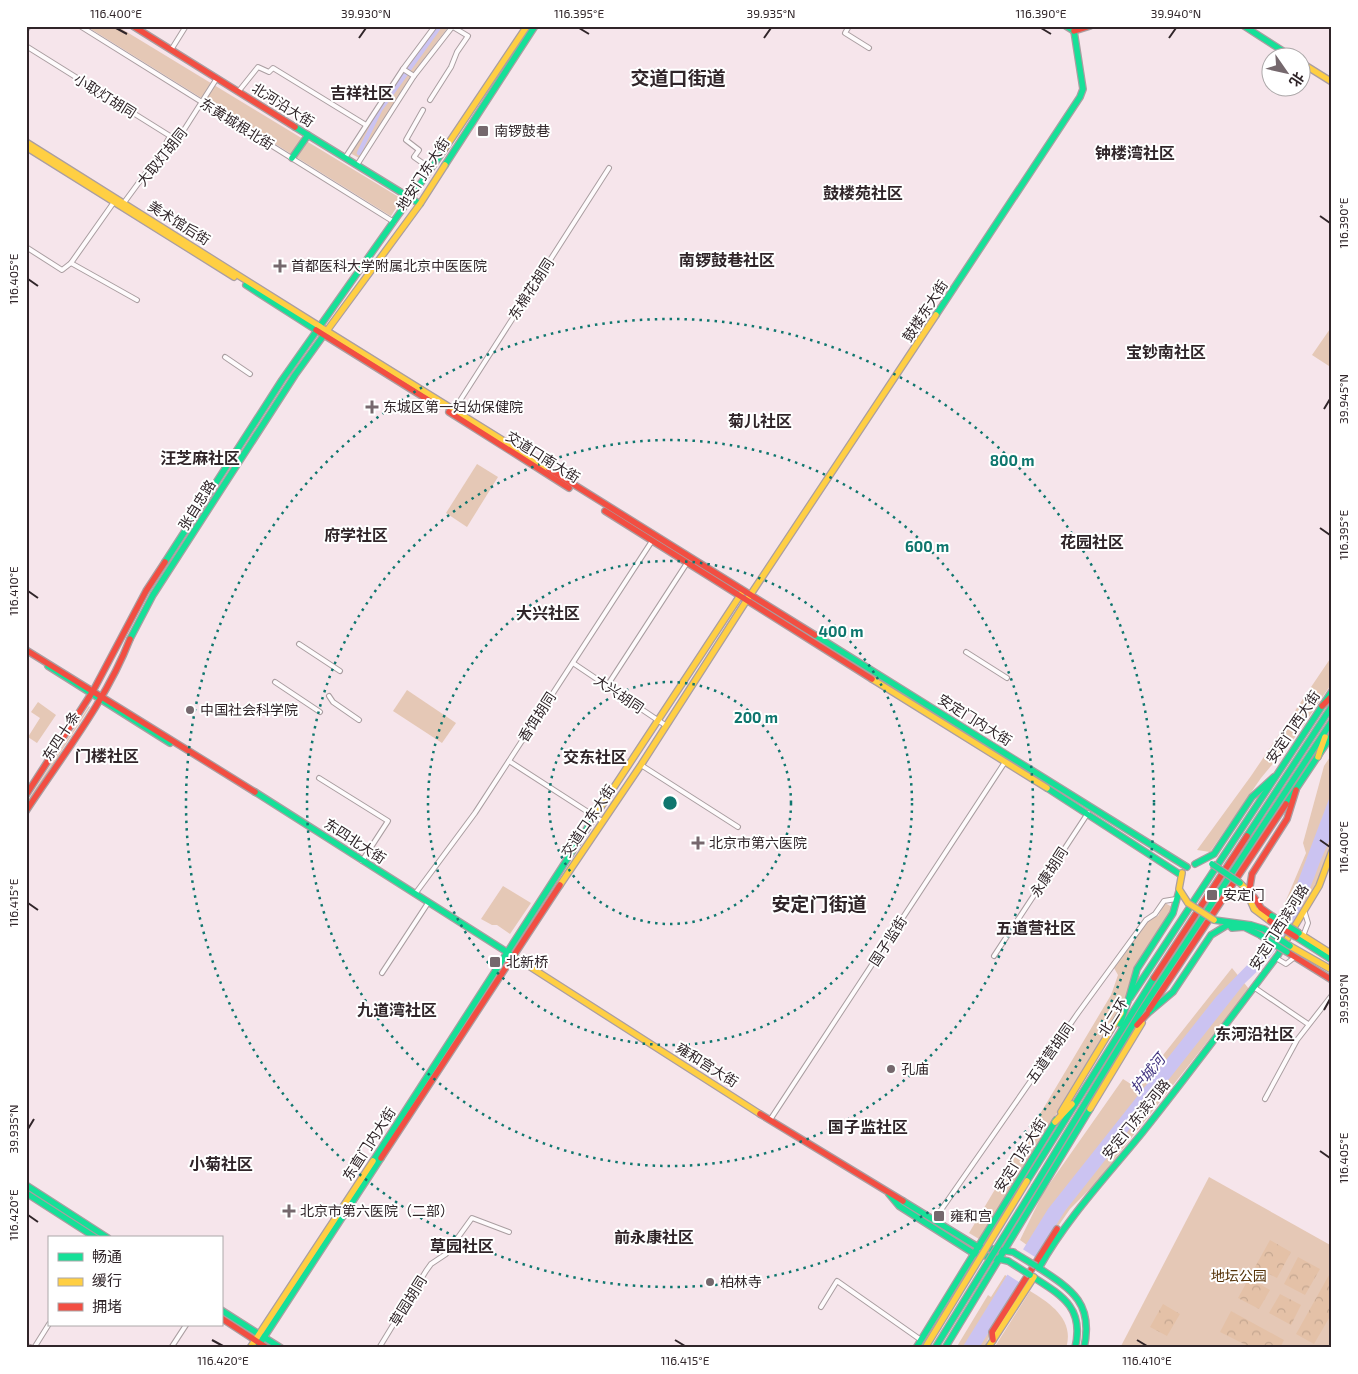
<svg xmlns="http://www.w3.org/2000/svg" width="1358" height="1374" font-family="'Exo 2','Noto Sans SC',sans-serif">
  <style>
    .green { fill: #e5c8b6 }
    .forest { fill: url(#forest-crowns) }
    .water { fill: #cbc3f1 }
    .pier { fill: #f6e5eb }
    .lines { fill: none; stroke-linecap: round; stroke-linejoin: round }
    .canal { stroke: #cbc3f1; stroke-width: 4.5 }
    .street-casing { stroke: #aa9ea1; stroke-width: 6 }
    .fast-casing { stroke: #aa9ea1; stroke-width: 8 }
    .slow-casing { stroke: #aa9ea1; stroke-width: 8 }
    .jam-casing { stroke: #aa9ea1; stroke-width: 8 }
    .street { stroke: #fefbfc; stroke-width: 4 }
    .fast { stroke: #16e098; stroke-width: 5.5 }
    .slow { stroke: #ffcf43; stroke-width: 5.5 }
    .jam { stroke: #f24e42; stroke-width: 5.5 }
    .fast-bridge-casing { stroke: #aa9ea1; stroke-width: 8; stroke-linecap: butt }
    .slow-bridge-casing { stroke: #aa9ea1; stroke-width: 8; stroke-linecap: butt }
    .jam-bridge-casing { stroke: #aa9ea1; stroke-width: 8; stroke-linecap: butt }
    .fast-bridge { stroke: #16e098; stroke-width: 5.5 }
    .slow-bridge { stroke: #ffcf43; stroke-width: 5.5 }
    .jam-bridge { stroke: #f24e42; stroke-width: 5.5 }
    .ticks { fill: none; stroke: #302529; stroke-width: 2 }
    .ring { fill: none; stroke: #0f766e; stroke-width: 2.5; stroke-dasharray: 2.5 5 }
    .poi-dot { fill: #75686d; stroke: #fff; stroke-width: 2 }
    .labels { text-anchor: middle; stroke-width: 4; stroke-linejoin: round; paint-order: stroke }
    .street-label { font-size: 14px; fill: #302529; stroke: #fff }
    .poi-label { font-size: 14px; fill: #302529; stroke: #fff; text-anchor: start }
    .park-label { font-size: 14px; fill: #56340a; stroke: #fff }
    .water-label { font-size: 15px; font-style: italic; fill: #443782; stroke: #fff }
    .quarter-label { font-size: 16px; font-weight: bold; fill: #302529; stroke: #fff }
    .district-label { font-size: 19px; font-weight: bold; fill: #302529; stroke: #fff }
    .centre { fill: #0f766e; stroke: #fff; stroke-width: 2.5 }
    .ring-label { font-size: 15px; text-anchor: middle; font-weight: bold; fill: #0f766e; stroke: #fff; stroke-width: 4; stroke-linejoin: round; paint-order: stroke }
    .neatline { fill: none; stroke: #302529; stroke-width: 2 }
    .ticks-label { font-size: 12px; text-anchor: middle; fill: #302529 }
  </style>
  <defs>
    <pattern id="forest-crowns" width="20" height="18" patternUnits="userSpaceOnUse" patternTransform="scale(1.25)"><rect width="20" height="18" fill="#e4c1a7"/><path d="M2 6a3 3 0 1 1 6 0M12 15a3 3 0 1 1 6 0" fill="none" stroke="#c4a690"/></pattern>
  </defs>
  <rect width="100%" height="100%" fill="#f6e5eb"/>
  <g class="green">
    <polygon points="86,26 117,26 402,199 391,216 389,215"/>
    <polygon points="435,26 449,26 418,67 359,158 350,153"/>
    <polygon points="1332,326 1332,368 1312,355"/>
    <polygon points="477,464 498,477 467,527 446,513"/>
    <polygon points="1332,656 1332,683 1296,736 1261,778 1210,852 1197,850 1251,776"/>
    <polygon points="407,690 456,723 442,743 393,711"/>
    <polygon points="38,702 56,715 37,743 28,737 40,718 31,712"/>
    <polygon points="89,706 90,707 26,806 26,803"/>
    <polygon points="1332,754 1332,845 1317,886 1296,923 1281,912 1306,853 1303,843 1324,766"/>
    <polygon points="503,886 531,903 510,934 497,925 492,925 481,919"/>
    <polygon points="1165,903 1172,907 1171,912 1136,967 1127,1000 979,1239 969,1233 1111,995 1118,975 1114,968 1146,920 1158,916"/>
    <polygon points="1232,968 1249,989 1095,1184 1070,1209 1039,1254 1020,1240 1043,1193 1123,1079 1137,1088"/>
    <polygon points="1209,1177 1332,1246 1332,1348 1120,1348"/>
    <polygon points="1005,1275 1020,1284 990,1333 985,1348 956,1348 988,1295 991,1297"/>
    <path d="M 1030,1291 C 1050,1303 1075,1320 1066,1348 L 994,1348 Z"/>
  </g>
  <g class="forest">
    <polygon points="1270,1240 1291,1252 1277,1278 1255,1267"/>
    <polygon points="1298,1257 1320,1269 1305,1295 1284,1284"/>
    <polygon points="1329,1275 1332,1276 1332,1313 1314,1344 1296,1334"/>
    <polygon points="1249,1278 1270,1290 1259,1309 1238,1298"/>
    <polygon points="1280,1294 1301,1305 1291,1325 1269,1313"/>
    <polygon points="1163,1304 1180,1314 1167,1336 1150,1327"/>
    <polygon points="1231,1311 1284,1340 1280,1348 1252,1348 1220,1332"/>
  </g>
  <path class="water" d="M 1332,791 C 1332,803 1333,817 1332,829 C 1331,840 1324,852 1320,862 C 1303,910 1282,950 1244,984 L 1065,1211 L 979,1348 L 962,1348 L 1048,1209 L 1216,997 L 1258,954 L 1289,905 Z"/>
  <polygon class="pier" points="1021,1248 1038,1259 1022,1284 1005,1273"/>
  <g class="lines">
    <polyline class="canal" points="359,153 380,110 440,26"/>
    <g class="street-casing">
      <g id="street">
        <polyline points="80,26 394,222"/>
        <polyline points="845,26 848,28 845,33 869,48"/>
        <polyline points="26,30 29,26"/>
        <polyline points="26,46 170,136 162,151"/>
        <polyline points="171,50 186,26"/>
        <polyline points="403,69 414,76"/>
        <polyline points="238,92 258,67 269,72 273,68 366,125"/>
        <polyline points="430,100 451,67 457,52 468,36 453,27"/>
        <polyline points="423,110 406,140 419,150 414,157 431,169"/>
        <polyline points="345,158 403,69 435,26"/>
        <polyline points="357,165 414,76 453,26"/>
        <polyline points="123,204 162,151 175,144 217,78"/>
        <polyline points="26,247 62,270 71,263 114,202 116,203"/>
        <polyline points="71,263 137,300"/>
        <polyline points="225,357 250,374"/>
        <polyline points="454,410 609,168"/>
        <polyline points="299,644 340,671"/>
        <polyline points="966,652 1007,678"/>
        <polyline points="573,663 665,725"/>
        <polyline points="275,682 320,712"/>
        <polyline points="607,686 687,563"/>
        <polyline points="329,696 333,702 359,720"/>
        <polyline points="509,761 602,821"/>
        <polyline points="641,765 738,827"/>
        <polyline points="319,778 388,821 362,861"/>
        <polyline points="415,894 475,813 652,541"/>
        <polyline points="1303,936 1308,923 1305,913"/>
        <polyline points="994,956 1088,813"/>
        <polyline points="1276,958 1286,964 1295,957"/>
        <polyline points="382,973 428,903"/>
        <polyline points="1255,988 1308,1024"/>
        <polyline points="1265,1099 1297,1040 1332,995"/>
        <polyline points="770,1120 1005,762"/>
        <polyline points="934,1220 1078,1013 1146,920 1155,914 1164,901 1176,899"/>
        <polyline points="821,1307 837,1281 921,1340"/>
        <polyline points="26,1346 33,1348"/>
        <polyline points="34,1348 49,1324"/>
        <polyline points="171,1348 186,1325"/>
        <polyline points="379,1348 426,1271 431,1264 446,1254 472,1218 509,1232"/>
      </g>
    </g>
    <g class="fast-casing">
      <g id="fast">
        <polyline points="1066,26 1074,31"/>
        <polyline points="1244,26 1294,58"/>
        <polyline points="295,127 420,204"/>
        <polyline points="292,158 308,135"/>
        <polyline points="445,165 535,26"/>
        <polyline points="246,285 316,330"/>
        <polyline points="936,315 1080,97 1083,89 1074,31"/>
        <polyline points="165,562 282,380 444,150"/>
        <polyline points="815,635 1187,867"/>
        <polyline points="130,639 153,595 295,375 326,332"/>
        <polyline points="48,666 170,743"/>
        <polyline points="1047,788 1181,875"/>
        <polyline points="255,792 521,961"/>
        <polyline points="1286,804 1332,735"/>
        <polyline points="1247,836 1332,706"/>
        <polyline points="1195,864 1214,854 1252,797 1274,777"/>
        <polyline points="1214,920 1251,925 1264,929"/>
        <polyline points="1229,924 1232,928 1244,927 1260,935"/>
        <polyline points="1296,937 1332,960"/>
        <polyline points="1130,998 1332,691"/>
        <polyline points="1128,1001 1137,969 1173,913 1179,891"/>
        <polyline points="1147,1014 1173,992 1211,935 1229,924"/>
        <polyline points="1120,1024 1128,1001"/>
        <polyline points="373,1161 595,816"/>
        <polyline points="1027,1181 1154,978"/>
        <polyline points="26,1185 108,1238"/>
        <polyline points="1035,1186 1141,1011 1332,721"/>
        <polyline points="26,1193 96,1238"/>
        <polyline points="889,1194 899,1206 973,1253 1008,1261"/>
        <polyline points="903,1201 978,1247 1013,1252"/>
        <path d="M 1036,1266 C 1071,1289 1094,1302 1084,1348"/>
        <path d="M 1039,1268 C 1067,1218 1106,1177 1142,1133 C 1189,1074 1233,1015 1278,955 L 1287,939"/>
        <path d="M 1030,1275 C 1061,1295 1085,1307 1075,1348"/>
        <polyline points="221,1310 281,1348"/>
        <polyline points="257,1348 381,1158"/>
        <polyline points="916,1348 1056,1120"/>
        <polyline points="945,1348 1090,1109"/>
      </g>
    </g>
    <g class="slow-casing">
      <g id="slow">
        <polyline points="1300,62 1332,82"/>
        <polyline points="26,142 319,326"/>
        <polyline points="26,147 234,277"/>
        <polyline points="444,150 527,26"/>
        <polyline points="319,326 549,469"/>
        <polyline points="326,332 420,204 445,165"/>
        <polyline points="751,594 936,315"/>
        <polyline points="872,679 1047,788"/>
        <polyline points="1318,757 1325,737"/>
        <polyline points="595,816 741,594"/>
        <polyline points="1182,873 1179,889 1188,903"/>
        <polyline points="1240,883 1245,888 1254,909 1270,921"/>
        <polyline points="560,885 641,765 750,595"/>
        <polyline points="1299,933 1332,954"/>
        <polyline points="1287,939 1319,886 1332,851"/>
        <polyline points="1290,946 1332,970"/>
        <polyline points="521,961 760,1114"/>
        <polyline points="1090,1109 1142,1023"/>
        <polyline points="1061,1112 1121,1013"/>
        <polyline points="1055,1122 1072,1104"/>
        <polyline points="250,1348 373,1161"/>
        <polyline points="988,1348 1034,1277"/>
      </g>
    </g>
    <g class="jam-casing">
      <g id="jam">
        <polyline points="133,26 295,127"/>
        <polyline points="1074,31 1090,26"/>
        <polyline points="316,330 438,406"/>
        <polyline points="449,412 569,488"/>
        <polyline points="549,469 815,635"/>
        <polyline points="605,511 872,679"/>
        <polyline points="26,650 255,792"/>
        <polyline points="1322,706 1332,696"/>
        <polyline points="26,795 93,691 146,591 165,562"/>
        <path d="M 26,811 C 62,756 106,701 130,639"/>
        <polyline points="1248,898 1254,897 1261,908 1272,916"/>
        <polyline points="1248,898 1252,874 1287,819 1296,790"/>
        <polyline points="1287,952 1332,980"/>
        <polyline points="1154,978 1247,836"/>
        <polyline points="1149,1010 1286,804"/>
        <polyline points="1137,1025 1147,1014"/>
        <polyline points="760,1114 903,1201"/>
        <polyline points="381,1158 560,885"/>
        <polyline points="221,1318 267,1348"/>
        <polyline points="993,1340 992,1332 1057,1229"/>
      </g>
    </g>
    <use href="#street" class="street"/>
    <use href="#fast" class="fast"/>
    <use href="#slow" class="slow"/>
    <use href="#jam" class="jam"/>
    <g class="fast-bridge-casing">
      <g id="fast-bridge">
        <polyline points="1212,864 1240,883"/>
        <polyline points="1272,916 1299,933"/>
        <polyline points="1264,929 1290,946"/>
        <polyline points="1260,935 1287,952"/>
        <polyline points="1013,1252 1036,1266"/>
        <polyline points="1008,1261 1030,1275"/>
        <polyline points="935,1348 1035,1186"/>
      </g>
    </g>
    <g class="slow-bridge-casing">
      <g id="slow-bridge">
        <polyline points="1188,903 1214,920"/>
        <polyline points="925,1348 1027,1181"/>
      </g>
    </g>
    <g class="jam-bridge-casing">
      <polyline id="jam-bridge" points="1270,921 1296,937"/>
    </g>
    <use href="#fast-bridge" class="fast-bridge"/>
    <use href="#slow-bridge" class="slow-bridge"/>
    <use href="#jam-bridge" class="jam-bridge"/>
  </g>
  <path class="ticks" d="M 116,28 L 127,34M 579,28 L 589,34M 1041,28 L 1051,34M 359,38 L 366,28M 764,38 L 771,28M 1169,38 L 1176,28M 1320,216 L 1330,223M 28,279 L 38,286M 1324,409 L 1330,399M 1320,528 L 1330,535M 28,591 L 38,598M 1320,840 L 1330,847M 28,903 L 38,910M 1324,1010 L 1330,999M 28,1129 L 34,1119M 1320,1151 L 1330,1158M 28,1215 L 38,1222M 212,1340 L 223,1346M 675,1340 L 685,1346M 1137,1340 L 1147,1346"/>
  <g class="ring">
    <circle cx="670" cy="803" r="121"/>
    <circle cx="670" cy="803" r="242"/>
    <circle cx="670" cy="803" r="363"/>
    <circle cx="670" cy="803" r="484"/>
  </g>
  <g class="poi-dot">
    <rect x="477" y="125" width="12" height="12" rx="2.5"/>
    <path d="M277.5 258.5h5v5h5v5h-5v5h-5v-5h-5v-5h5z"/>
    <path d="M369.5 399.5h5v5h5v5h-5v5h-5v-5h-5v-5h5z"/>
    <circle cx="190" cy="710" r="5"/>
    <path d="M695.5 835.5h5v5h5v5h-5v5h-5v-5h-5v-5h5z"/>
    <rect x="1206" y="889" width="12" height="12" rx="2.5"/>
    <rect x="489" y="956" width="12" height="12" rx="2.5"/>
    <circle cx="891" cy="1069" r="5"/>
    <path d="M286.5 1203.5h5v5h5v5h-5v5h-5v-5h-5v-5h5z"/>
    <rect x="933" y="1210" width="12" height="12" rx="2.5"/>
    <circle cx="710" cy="1282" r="5"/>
  </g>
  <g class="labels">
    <g class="street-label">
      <text transform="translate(105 96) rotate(32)" y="5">小取灯胡同</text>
      <text transform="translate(283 105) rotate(32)" y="5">北河沿大街</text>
      <text transform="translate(237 124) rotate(32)" y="5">东黄城根北街</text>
      <text transform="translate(162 157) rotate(-51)" y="5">大取灯胡同</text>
      <text transform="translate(423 174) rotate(-57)" y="5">地安门东大街</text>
      <text transform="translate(179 223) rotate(32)" y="5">美术馆后街</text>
      <text transform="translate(531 289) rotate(-57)" y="5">东棉花胡同</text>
      <text transform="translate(925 311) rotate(-57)" y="5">鼓楼东大街</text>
      <text transform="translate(543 457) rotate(32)" y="5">交道口南大街</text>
      <text transform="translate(197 505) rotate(-58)" y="5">张自忠路</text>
      <text transform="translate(619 694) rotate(34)" y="5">大兴胡同</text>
      <text transform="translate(537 717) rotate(-57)" y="5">香饵胡同</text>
      <text transform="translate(975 720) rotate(32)" y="5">安定门内大街</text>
      <text transform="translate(1293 727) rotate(-56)" y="5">安定门西大街</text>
      <text transform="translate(61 736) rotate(-57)" y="5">东四十条</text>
      <text transform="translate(588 821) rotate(-56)" y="5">交道口东大街</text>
      <text transform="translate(355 841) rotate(33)" y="5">东四北大街</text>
      <text transform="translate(1049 872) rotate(-57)" y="5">永康胡同</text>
      <text transform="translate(1279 927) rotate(-58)" y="5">安定门西滨河路</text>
      <text transform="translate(888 941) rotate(-57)" y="5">国子监街</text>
      <text transform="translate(1113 1017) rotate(-58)" y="5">北二环</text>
      <text transform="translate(1050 1053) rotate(-55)" y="5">五道营胡同</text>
      <text transform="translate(707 1065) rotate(32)" y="5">雍和宫大街</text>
      <text transform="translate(1136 1119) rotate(-51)" y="5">安定门东滨河路</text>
      <text transform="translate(369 1144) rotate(-57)" y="5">东直门内大街</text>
      <text transform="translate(1020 1155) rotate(-58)" y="5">安定门东大街</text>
      <text transform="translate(408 1301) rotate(-58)" y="5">草园胡同</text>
    </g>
    <g class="poi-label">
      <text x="494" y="136">南锣鼓巷</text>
      <text x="291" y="271">首都医科大学附属北京中医医院</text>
      <text x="383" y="412">东城区第一妇幼保健院</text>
      <text x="200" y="715">中国社会科学院</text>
      <text x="709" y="848">北京市第六医院</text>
      <text x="1223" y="900">安定门</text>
      <text x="506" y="967">北新桥</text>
      <text x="901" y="1074">孔庙</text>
      <text x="300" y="1216">北京市第六医院（二部）</text>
      <text x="950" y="1221">雍和宫</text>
      <text x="720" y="1287">柏林寺</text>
    </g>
    <g class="park-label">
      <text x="1239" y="1281">地坛公园</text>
    </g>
    <g class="water-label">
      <text transform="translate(1148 1074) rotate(-51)" y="5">护城河</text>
    </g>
    <g class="quarter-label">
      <text x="362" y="99">吉祥社区</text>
      <text x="1135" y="159">钟楼湾社区</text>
      <text x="863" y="199">鼓楼苑社区</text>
      <text x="727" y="266">南锣鼓巷社区</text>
      <text x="1166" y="358">宝钞南社区</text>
      <text x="760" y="427">菊儿社区</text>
      <text x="200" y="464">汪芝麻社区</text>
      <text x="356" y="541">府学社区</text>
      <text x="1092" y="548">花园社区</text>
      <text x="548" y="619">大兴社区</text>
      <text x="107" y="762">门楼社区</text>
      <text x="595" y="763">交东社区</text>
      <text x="1036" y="934">五道营社区</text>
      <text x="397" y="1016">九道湾社区</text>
      <text x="1255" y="1040">东河沿社区</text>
      <text x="868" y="1133">国子监社区</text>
      <text x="221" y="1170">小菊社区</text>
      <text x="654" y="1243">前永康社区</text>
      <text x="462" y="1252">草园社区</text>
    </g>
    <g class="district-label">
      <text x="678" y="85">交道口街道</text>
      <text x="819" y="911">安定门街道</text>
    </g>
  </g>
  <circle cx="670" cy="803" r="8" class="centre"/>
  <g class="ring-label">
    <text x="1012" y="466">800 m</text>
    <text x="927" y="552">600 m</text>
    <text x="841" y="637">400 m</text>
    <text x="756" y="723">200 m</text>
  </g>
  <rect width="1358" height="1374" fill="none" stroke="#ffffff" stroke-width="55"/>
  <rect x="48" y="1236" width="175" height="90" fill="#ffffff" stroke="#aca8a9"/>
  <rect x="58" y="1253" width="25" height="8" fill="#16e098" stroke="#aca8a9"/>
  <text x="92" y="1262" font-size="15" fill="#302529">畅通</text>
  <rect x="58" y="1278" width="25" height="8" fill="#ffcf43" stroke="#aca8a9"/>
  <text x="92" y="1286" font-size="15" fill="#302529">缓行</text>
  <rect x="58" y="1303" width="25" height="8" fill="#f24e42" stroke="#aca8a9"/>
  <text x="92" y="1312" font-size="15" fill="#302529">拥堵</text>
  <g transform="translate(1286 72) rotate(124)"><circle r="24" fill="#ffffff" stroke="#aca8a9"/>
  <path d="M0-4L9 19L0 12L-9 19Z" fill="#75686d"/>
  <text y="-8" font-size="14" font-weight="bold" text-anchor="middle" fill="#302529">北</text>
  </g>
  <rect x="28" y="28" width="1302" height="1318" class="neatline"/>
  <g class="ticks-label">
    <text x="116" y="18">116.400°E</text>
    <text x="366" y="18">39.930°N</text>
    <text x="579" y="18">116.395°E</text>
    <text x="771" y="18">39.935°N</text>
    <text x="1041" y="18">116.390°E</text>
    <text x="1176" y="18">39.940°N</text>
    <text transform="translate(1344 223) rotate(-90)" y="4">116.390°E</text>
    <text transform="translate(14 279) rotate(-90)" y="4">116.405°E</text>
    <text transform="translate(1344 399) rotate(-90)" y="4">39.945°N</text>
    <text transform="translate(1344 535) rotate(-90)" y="4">116.395°E</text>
    <text transform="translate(14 591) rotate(-90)" y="4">116.410°E</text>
    <text transform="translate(1344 847) rotate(-90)" y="4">116.400°E</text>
    <text transform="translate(14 903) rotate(-90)" y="4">116.415°E</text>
    <text transform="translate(1344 999) rotate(-90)" y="4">39.950°N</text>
    <text transform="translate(14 1129) rotate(-90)" y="4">39.935°N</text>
    <text transform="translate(1344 1158) rotate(-90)" y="4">116.405°E</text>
    <text transform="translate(14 1215) rotate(-90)" y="4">116.420°E</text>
    <text x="223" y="1365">116.420°E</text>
    <text x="685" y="1365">116.415°E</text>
    <text x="1147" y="1365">116.410°E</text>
  </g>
</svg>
